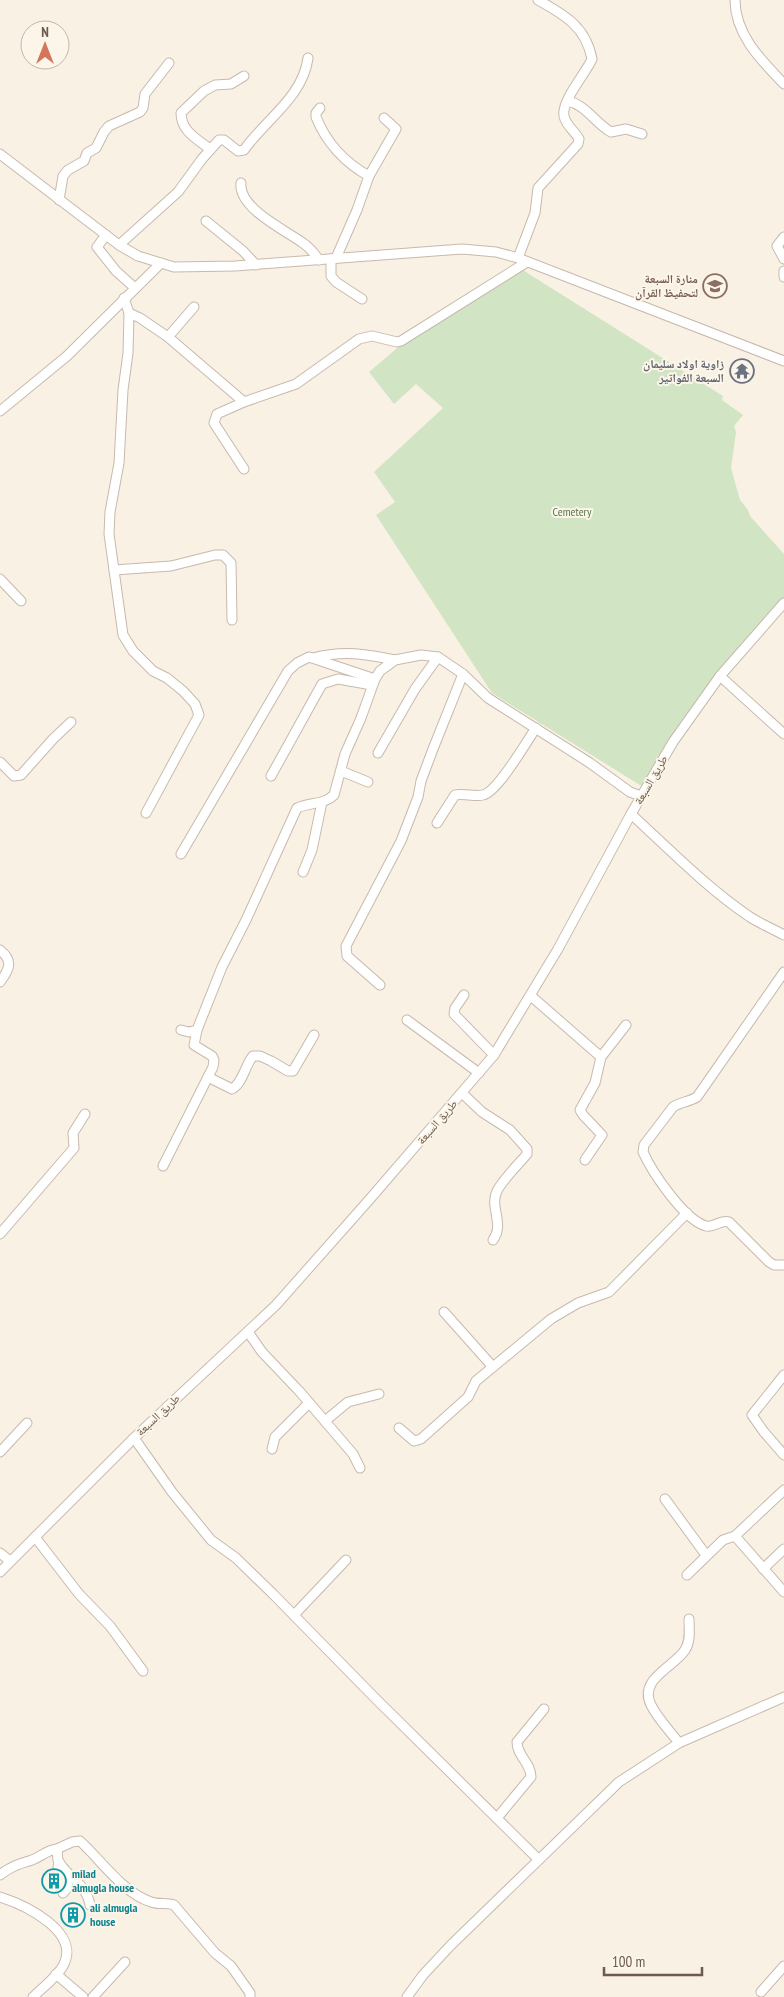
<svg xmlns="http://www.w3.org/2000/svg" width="784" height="1997" font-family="'PT Sans Narrow','Noto Naskh Arabic',sans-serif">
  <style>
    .green { fill: #d1e4c4 }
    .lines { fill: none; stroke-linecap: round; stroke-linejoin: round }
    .minor-casing { stroke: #c8b9ac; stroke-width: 11 }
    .minor { stroke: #fff; stroke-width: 9 }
    .labels { text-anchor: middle; stroke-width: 4; stroke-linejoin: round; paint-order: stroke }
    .education-label { font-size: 12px; font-weight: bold; fill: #785e54; stroke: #fcf5e9; text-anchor: end }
    .worship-label { font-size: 12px; font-weight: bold; fill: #5b616d; stroke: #fcf5e9; text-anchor: end }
    .park-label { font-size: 12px; fill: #56774a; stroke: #fcf5e9 }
    .street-label { font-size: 12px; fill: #6d594d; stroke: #fcf5e9 }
    .culture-label { font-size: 12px; font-weight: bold; fill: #0d838f; stroke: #fcf5e9; text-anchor: start }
  </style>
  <rect width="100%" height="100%" fill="#f9f1e4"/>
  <polygon class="green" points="521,269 723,396 722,400 743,415 734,426 736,432 731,468 740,500 748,510 750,516 784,554 784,598 754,635 643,787 492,693 376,515 395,502 374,472 443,408 416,384 394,404 369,372 402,344"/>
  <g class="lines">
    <g class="minor-casing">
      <g id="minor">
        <path d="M 735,0 C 735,35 762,61 784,84"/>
        <path d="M 568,101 C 586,105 595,123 611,132 L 626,129 L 642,134"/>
        <path d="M 320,108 L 316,113 L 316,117 C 326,142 345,163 369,176"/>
        <path d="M 210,149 C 197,139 181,131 181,113 L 204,91 L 215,85 L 231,84 L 244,76"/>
        <polyline points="0,154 119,245 138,256 174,267 235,266 462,249 496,252 518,258 784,361"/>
        <path d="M 241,183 C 238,208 285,230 303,243 C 309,247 314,253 319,260"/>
        <polyline points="59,200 63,176 68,170 84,161 87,153 96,148 104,132 109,126 140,112 143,108 145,94 169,63"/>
        <polyline points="206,221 243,251 256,265"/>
        <polyline points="106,235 97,247 116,271 135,288"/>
        <polyline points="784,237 777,246 784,259"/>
        <path d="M 119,245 L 178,192 L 202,159 L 219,140 L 224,140 L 238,151 L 244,150 C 265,120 303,97 308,58"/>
        <polyline points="336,258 357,210 369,176 396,129 384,118"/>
        <path d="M 518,258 L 535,213 L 538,188 L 578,144 L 579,139 C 575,131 566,126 564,116 C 561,101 586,73 592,59 C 586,27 565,15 538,0"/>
        <polyline points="331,259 331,276 336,282 362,299"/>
        <polyline points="784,271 784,277"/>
        <polyline points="124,298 129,313 128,353 123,390 119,463 110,512 109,534 123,635 133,651 153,671 167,678 183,691 195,704 199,715 146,813"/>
        <polyline points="129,313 140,318 168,337 244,402 296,384 359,339 372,336 397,342 401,341 527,262"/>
        <polyline points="168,337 194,307"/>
        <polyline points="0,411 67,356 161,263"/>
        <polyline points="244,469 214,423 217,414 244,402"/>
        <polyline points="114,570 171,566 215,555 223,555 231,563 232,620"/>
        <polyline points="0,579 21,601"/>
        <path d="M 313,658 C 344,650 365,654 395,660"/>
        <polyline points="720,676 784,734"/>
        <polyline points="378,753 415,689 438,657"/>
        <polyline points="0,762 14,776 21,775 53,739 71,722"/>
        <polyline points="341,771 368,782"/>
        <polyline points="271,776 322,684 338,679 372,685"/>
        <path d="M 631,814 C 669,849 707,888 750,917 C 761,924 773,929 784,935"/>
        <path d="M 437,823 L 455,795 C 464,793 474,797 483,795 C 498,792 526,742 536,728"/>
        <polyline points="181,854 288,671 297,663 309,657 375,679"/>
        <polyline points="303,872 312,850 322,802"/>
        <path d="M 0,950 C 14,961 9,970 0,982"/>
        <path d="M 784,972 L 697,1097 C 689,1102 680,1102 673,1107 L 644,1145 L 643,1152 C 652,1172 684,1220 706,1226 C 715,1228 720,1219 729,1222 L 769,1262 L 774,1265 L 784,1265"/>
        <polyline points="380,985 347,956 346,946 401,841 418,797 421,781 433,749 463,674"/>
        <polyline points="464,995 455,1008 454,1014 494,1055"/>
        <polyline points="531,996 601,1057 626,1025"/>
        <polyline points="407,1020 479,1073"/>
        <path d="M 181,1030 L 189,1032 L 197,1030 L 222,967 L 246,920 L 297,808 C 310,802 324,805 334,795 L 345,754 L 361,718 L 375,679 L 380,671 L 395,660 L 421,655 L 438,657 L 463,674 L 488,698 L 590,763 L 630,792 L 641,796"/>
        <path d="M 208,1077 L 232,1089 C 243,1083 245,1065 253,1056 L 260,1056 L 271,1061 L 288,1071 L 293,1071 L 314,1035"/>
        <path d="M 462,1093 L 482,1112 L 510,1130 L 527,1149 L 527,1154 C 518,1165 503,1179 497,1191 C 489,1207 505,1224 493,1240"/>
        <polyline points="585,1160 602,1135 583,1115 580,1110 595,1083 601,1057"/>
        <polyline points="163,1166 213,1067 214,1060 212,1056 194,1045 197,1030"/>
        <polyline points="0,1234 74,1148 73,1133 85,1114"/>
        <polyline points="444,1312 493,1367"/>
        <polyline points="248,1332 262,1352 300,1392 353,1454 360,1468"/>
        <polyline points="784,1375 752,1415 764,1432 784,1455"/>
        <polyline points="325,1421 348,1402 379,1394"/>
        <polyline points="399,1428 414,1441 421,1439 468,1397 476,1381 551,1319 578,1303 609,1292 687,1213"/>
        <polyline points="134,1438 172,1492 211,1540 236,1558 273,1594 376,1699 538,1859"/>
        <polyline points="272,1449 275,1437 309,1403"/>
        <polyline points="0,1452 27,1423"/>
        <polyline points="665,1499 706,1555"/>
        <polyline points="735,1536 784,1592"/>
        <polyline points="35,1537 79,1594 110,1626 143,1671"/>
        <polyline points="0,1553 10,1561"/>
        <polyline points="763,1569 784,1549"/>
        <polyline points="0,1572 134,1438 276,1305 369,1200 494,1055 558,949 631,814 673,742 720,676 784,603"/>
        <polyline points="687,1575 723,1540 735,1536 784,1490"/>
        <polyline points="294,1615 346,1560"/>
        <path d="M 679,1743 C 670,1731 658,1719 651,1705 C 638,1679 674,1667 685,1650 C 691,1641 689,1629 689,1619"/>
        <path d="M 497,1818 L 531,1777 C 531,1763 517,1756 517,1742 L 544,1709"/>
        <path d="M 57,1849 L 72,1842 L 80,1841 C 101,1860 123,1893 151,1902 C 159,1905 167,1902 174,1905 L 215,1953 L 231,1966 L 250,1993 L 250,1997"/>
        <polyline points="59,1862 58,1867 67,1881 68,1887 63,1893"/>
        <path d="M 0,1875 C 11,1866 20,1864 32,1860 C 42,1856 47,1850 57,1849 C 58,1853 57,1857 58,1860 C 65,1876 86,1882 90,1905"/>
        <path d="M 0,1897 C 25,1905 82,1932 63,1966 C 56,1978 42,1988 33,1997"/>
        <polyline points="56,1974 83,1997"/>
        <polyline points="761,1992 784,1966"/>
        <polyline points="93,1997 125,1962"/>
        <polyline points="407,1997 423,1975 451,1945 619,1782 679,1743 784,1697"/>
      </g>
    </g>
    <use href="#minor" class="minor"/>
  </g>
  <defs>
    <g id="school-ring" transform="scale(1.25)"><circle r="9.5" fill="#fcf5e9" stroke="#8d6e63" stroke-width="1.5"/><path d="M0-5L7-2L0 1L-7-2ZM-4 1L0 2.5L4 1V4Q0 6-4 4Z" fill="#8d6e63"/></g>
    <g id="temple-ring" transform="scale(1.25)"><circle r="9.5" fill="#fcf5e9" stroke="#6b7280" stroke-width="1.5"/><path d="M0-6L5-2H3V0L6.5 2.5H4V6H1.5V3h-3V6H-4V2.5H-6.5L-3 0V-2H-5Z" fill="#6b7280"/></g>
    <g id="building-ring" transform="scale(1.25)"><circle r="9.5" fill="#fcf5e9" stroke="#0f9aa8" stroke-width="1.5"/><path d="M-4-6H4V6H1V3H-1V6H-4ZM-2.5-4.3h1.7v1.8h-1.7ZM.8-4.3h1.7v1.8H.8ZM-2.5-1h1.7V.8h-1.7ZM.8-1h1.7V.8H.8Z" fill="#0f9aa8"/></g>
  </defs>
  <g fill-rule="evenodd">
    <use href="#school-ring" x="715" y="286"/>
    <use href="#temple-ring" x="742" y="371"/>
    <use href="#building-ring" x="54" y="1881"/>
    <use href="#building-ring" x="73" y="1915"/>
  </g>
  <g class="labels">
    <g class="education-label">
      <text x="698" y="283">منارة السبعة<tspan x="698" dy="14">لتحفيظ القرآن</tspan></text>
    </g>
    <g class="worship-label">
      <text x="724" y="368">زاوية اولاد سليمان<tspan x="724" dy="14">السبعة الفواتير</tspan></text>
    </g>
    <g class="park-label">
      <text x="572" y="516">Cemetery</text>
    </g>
    <g class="street-label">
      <text transform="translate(651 780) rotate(-60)" y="4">طريق السبعة</text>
      <text transform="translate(437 1122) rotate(-49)" y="4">طريق السبعة</text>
      <text transform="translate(158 1415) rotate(-43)" y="4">طريق السبعة</text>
    </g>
    <g class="culture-label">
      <text x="72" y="1878">milad<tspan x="72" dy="14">almugla house</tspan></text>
      <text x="90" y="1912">ali almugla<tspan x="90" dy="14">house</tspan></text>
    </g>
  </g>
  <g transform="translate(45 45)"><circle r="24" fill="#fcf5e9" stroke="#c3b7ab"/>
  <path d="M0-4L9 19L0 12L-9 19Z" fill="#d37659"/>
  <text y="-8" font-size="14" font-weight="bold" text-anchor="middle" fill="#6d594d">N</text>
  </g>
  <path d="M604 1967v8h98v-8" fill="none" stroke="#6d594d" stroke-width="2.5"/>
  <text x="612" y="1967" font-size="15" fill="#6d594d" stroke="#fcf5e9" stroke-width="4" paint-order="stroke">100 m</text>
</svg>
